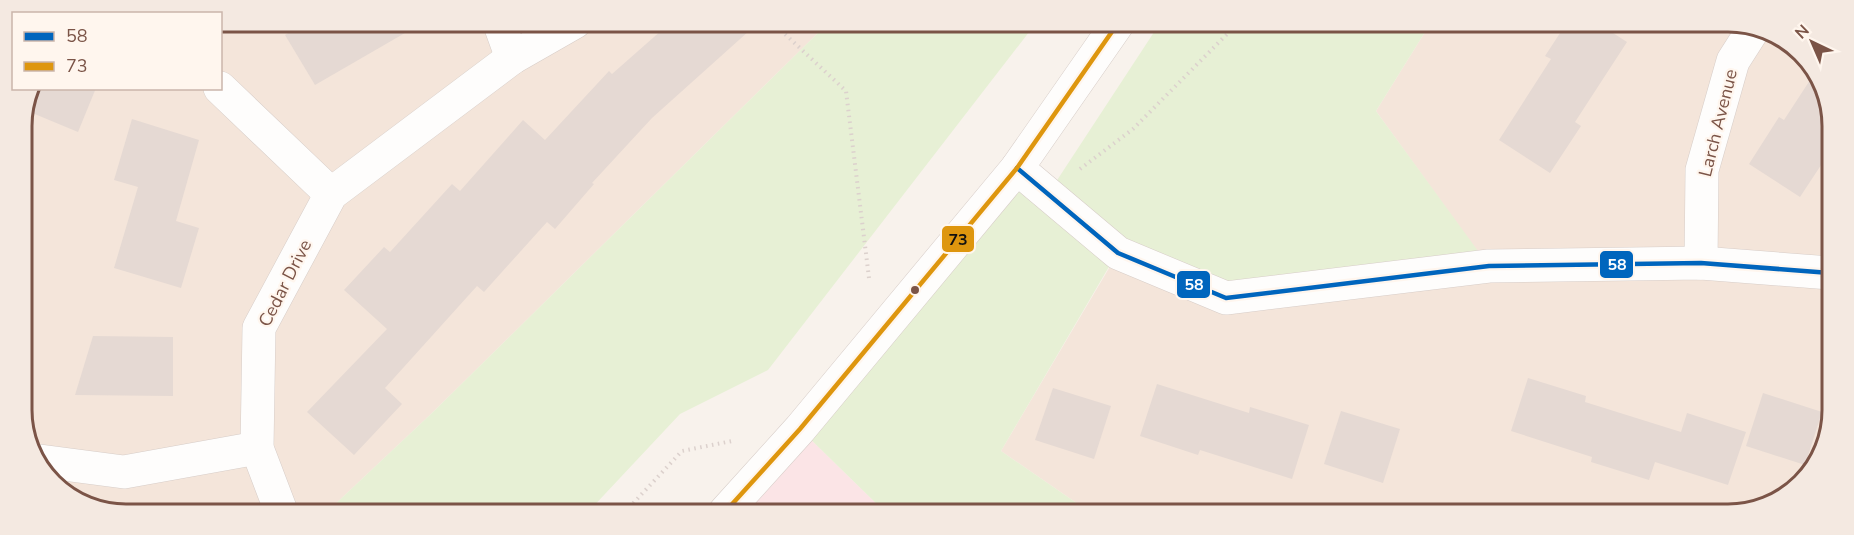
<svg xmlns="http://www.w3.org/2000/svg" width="1854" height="535" font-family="'Nunito Sans',sans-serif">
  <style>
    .residential { fill: #f4e5da }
    .medical { fill: #fbe4e6 }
    .green { fill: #e7f0d5 }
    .building { fill: #e5d9d3 }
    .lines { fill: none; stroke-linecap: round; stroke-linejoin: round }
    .street-casing { stroke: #d7cdc8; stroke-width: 34 }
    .path { stroke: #dcd1cd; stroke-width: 4; stroke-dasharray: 1.5 4.5; stroke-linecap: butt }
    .street { stroke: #fefdfc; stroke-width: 33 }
    .bus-1-casing { stroke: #fff6ee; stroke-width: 9 }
    .bus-2-casing { stroke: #fff6ee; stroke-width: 9 }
    .bus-1 { stroke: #0065bd; stroke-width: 4.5 }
    .bus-2 { stroke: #de960e; stroke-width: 4.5 }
    .bus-dot { fill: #7b5447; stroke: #fff6ee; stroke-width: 2 }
    .labels { text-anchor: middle; stroke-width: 4.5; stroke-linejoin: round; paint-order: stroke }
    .street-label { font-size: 18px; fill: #7b5447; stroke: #fff6ee }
    .rim { fill: none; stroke: #7b5447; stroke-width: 3 }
    .line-badge { stroke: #fff6ee; stroke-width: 2 }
    .badge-label { font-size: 16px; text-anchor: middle; font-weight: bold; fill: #fff }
    .pale-badge-label { font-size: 16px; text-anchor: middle; font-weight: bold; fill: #111 }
  </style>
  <rect width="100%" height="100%" fill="#f8f2ec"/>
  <g class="residential">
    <polygon points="221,21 828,23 433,412 328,511 99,511 51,483 23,430 21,119 35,89 220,88"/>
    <polygon points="1430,24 1755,24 1803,52 1831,106 1830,436 1797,488 1735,514 1091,513 1001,451 1118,253 1488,266 1376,111"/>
  </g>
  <polygon class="medical" points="800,429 885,512 725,512"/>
  <g class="green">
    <polygon points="828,23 1036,23 768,370 680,414 589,511 330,509 433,412"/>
    <polygon points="1160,23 1430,24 1376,111 1489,266 1226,298 1117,253 1001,451 1091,513 885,512 800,429 1017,168 1048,194"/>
  </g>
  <g class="building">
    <polygon points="308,21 424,22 315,85 285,35"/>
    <polygon points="671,22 759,22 652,118 592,183 594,184 555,229 547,222 484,292 477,286 385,388 402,404 354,455 307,412 387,329 344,290 384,247 390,252 452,184 460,191 523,120 545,140 609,71 612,74"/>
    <polygon points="1566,24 1599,24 1627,42 1575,122 1581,126 1550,173 1499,140 1551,59 1545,56"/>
    <polygon points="1814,74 1831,106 1831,150 1800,197 1749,164 1779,117 1784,120"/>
    <polygon points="35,88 96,88 78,132 25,110"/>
    <polygon points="132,119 199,140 176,221 199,228 181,288 114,268 138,187 114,180"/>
    <polygon points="93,336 173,337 173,396 75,395"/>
    <polygon points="1528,378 1586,396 1585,402 1681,432 1687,413 1746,432 1728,485 1655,462 1649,480 1591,462 1592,457 1511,431"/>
    <polygon points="1157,384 1249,413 1250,407 1309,425 1292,479 1200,450 1198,455 1140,436"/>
    <polygon points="1053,388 1111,406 1094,459 1035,440"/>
    <polygon points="1763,393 1822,412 1805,465 1746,446"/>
    <polygon points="1341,411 1400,429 1383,483 1324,464"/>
  </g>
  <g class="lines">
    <g class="street-casing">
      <g id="street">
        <polyline points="499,22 512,58"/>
        <polyline points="220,88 331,194"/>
        <polyline points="1017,168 1118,253 1226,298 1489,266 1701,263 1830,273"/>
        <polyline points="1701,263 1702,170 1733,61 1756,25"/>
        <polyline points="40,461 124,472 257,448"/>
        <polyline points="281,511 257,448 259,328 331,194 512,58 575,22"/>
        <polyline points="725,512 800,429 1017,168 1118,23"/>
      </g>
    </g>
    <g class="path">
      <polyline points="772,22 846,91 869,278"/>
      <polyline points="1080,169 1133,129 1238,23"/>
      <polyline points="625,512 682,451 732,441"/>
    </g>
    <use href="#street" class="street"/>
    <g class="bus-1-casing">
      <polyline id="bus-1" points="1017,168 1118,253 1226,298 1489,266 1701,263 1830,273"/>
    </g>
    <g class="bus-2-casing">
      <polyline id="bus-2" points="725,512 800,429 1017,168 1118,23"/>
    </g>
    <use href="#bus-1" class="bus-1"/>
    <use href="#bus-2" class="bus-2"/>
  </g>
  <circle class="bus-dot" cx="915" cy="290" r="5"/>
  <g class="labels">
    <g class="street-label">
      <text transform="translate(1718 123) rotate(-76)" y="6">Larch Avenue</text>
      <text transform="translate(285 283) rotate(-63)" y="6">Cedar Drive</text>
    </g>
  </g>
  <path d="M0 0H1854V535H0ZM126 32H1728A94 94 0 0 1 1822 126V410A94 94 0 0 1 1728 504H126A94 94 0 0 1 32 410V126A94 94 0 0 1 126 32Z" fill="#f4e9e1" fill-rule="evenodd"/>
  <path class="rim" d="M126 32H1728A94 94 0 0 1 1822 126V410A94 94 0 0 1 1728 504H126A94 94 0 0 1 32 410V126A94 94 0 0 1 126 32Z"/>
  <g class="line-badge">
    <rect x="941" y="225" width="34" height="28" rx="6" fill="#de960e"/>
    <rect x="1599" y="250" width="35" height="29" rx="6" fill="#0065bd"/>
    <rect x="1176" y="270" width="35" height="29" rx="6" fill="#0065bd"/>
  </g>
  <g class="badge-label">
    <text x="1617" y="270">58</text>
    <text x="1194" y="290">58</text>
  </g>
  <g class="pale-badge-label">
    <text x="958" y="245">73</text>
  </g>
  <rect x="12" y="12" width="210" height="78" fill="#fff6ee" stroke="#cab5ab" stroke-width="1.5"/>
  <rect x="24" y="32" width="30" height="9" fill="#0065bd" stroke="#cab5ab" stroke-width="1.5"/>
  <text x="66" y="42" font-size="18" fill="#7b5447">58</text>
  <rect x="24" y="62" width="30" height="9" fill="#de960e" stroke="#cab5ab" stroke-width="1.5"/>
  <text x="66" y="72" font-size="18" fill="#7b5447">73</text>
  <g transform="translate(1812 42) rotate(316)" stroke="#fff6ee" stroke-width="4.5" paint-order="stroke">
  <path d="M0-4.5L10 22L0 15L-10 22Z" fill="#7b5447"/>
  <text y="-9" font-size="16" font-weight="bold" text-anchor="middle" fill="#7b5447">N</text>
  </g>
</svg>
